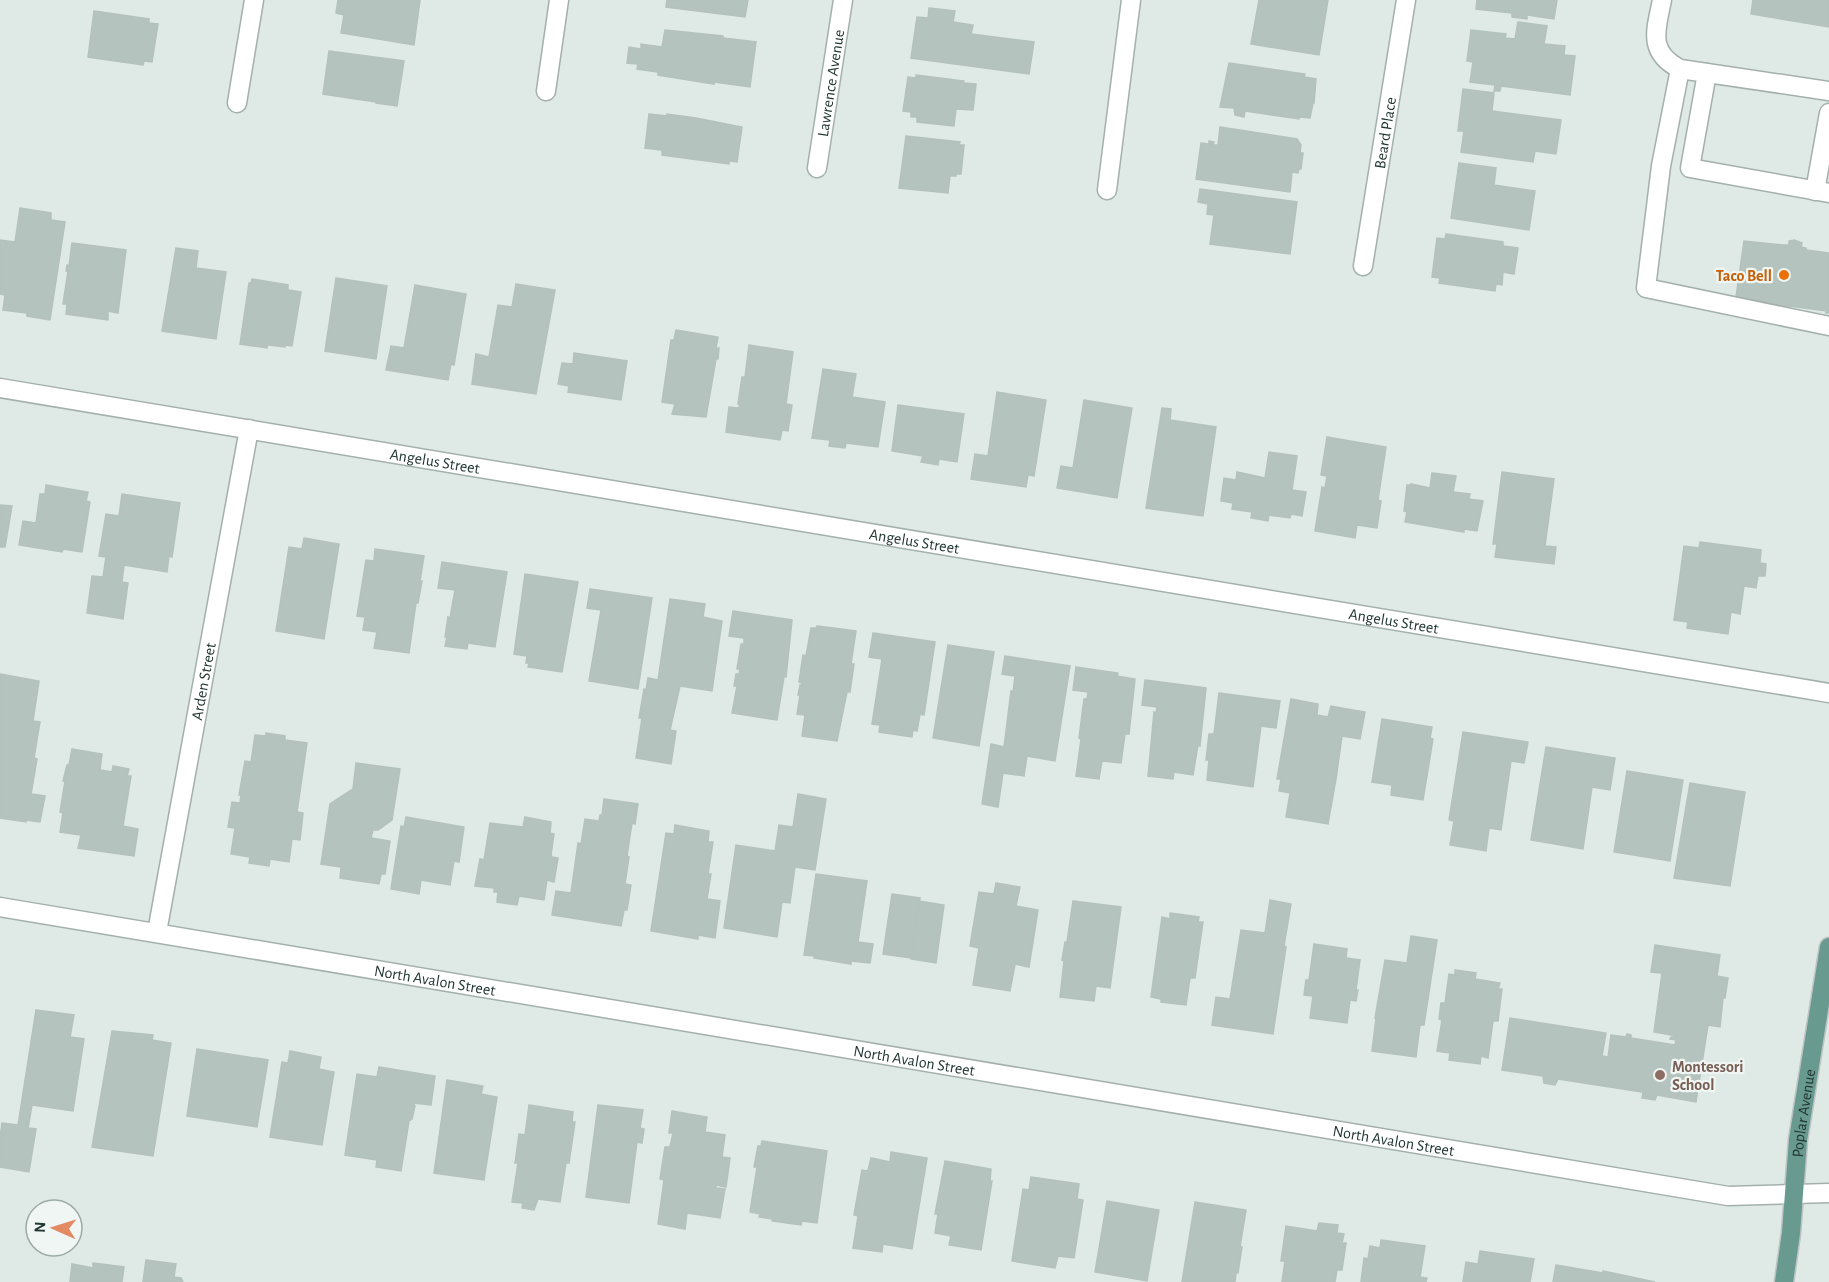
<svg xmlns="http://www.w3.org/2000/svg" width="1829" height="1282" font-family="'Alegreya Sans',sans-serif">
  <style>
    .building { fill: #b5c3be; stroke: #b3c2bc; stroke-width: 1.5 }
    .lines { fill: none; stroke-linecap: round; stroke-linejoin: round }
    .minor-casing { stroke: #a3b0ac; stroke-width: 21 }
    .major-casing { stroke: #bdc3c2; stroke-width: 21 }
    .minor { stroke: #fff; stroke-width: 18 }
    .major { stroke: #689a90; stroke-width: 18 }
    .food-dot { fill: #e8710a; stroke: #eff6f3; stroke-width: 2 }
    .education-dot { fill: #8d6e63; stroke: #eff6f3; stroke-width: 2 }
    .labels { text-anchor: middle; stroke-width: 4.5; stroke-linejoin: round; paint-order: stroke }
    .street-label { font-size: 16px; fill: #223733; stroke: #eff6f3 }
    .food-label { font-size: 16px; font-weight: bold; fill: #c56008; stroke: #eff6f3; text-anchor: end }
    .education-label { font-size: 16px; font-weight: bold; fill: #785e54; stroke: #eff6f3; text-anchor: start }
  </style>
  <rect width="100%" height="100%" fill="#dfe9e5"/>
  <g class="building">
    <polygon points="338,0 420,0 414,45 341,33 344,15 336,13"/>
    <polygon points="667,0 748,0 745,17 666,7"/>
    <polygon points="1259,0 1328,0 1319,55 1251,44"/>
    <polygon points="1477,0 1557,0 1554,19 1527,15 1527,19 1512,17 1512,13 1476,9"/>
    <polygon points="1753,0 1829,0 1829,27 1751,14"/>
    <polygon points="929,8 955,11 953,22 973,25 971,34 1034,42 1029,74 911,58 917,17 928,18"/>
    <polygon points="94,11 149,19 149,23 158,24 152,62 144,61 143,65 88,57"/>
    <polygon points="1518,22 1547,26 1544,44 1565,46 1564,55 1575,56 1570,95 1501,86 1500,91 1494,91 1495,85 1470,82 1473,62 1467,61 1471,30 1506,34 1505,38 1515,39"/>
    <polygon points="665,30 723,36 723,38 756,42 750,87 714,82 714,84 658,75 658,72 637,69 638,64 627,63 629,47 641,49 641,44 662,47"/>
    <polygon points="329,51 404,61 397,106 376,103 376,102 323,94"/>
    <polygon points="1229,63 1305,74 1304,77 1316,79 1314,103 1313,103 1310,118 1299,117 1299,119 1245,111 1244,117 1235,115 1234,108 1220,107"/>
    <polygon points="916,75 964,81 963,83 976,84 973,110 956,109 954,126 917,122 917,117 911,117 911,112 903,111 908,77 916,78"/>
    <polygon points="1463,89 1494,93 1492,111 1561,120 1556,154 1535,151 1533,162 1461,152 1464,131 1458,131"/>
    <polygon points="649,114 667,116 667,114 696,118 742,127 737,162 729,161 729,164 662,155 662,150 645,148"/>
    <polygon points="1220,127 1297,139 1301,145 1300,153 1303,153 1301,169 1299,169 1298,173 1292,172 1290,192 1196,179 1201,143 1209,144 1209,141 1214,142 1213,145 1218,145"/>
    <polygon points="906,136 960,142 959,145 964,145 961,174 956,174 956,176 950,176 948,193 899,188"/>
    <polygon points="1459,163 1496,168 1494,185 1535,191 1529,230 1451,218"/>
    <polygon points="1200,189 1297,202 1290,254 1210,244 1214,215 1207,214 1208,204 1198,202"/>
    <polygon points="20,208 51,213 51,220 65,222 50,320 27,316 27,313 3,310 5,295 0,294 0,240 15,242"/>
    <polygon points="1446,234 1503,242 1503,246 1518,248 1514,274 1503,272 1502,285 1496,284 1495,291 1439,283 1440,278 1432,277 1437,238 1445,239"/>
    <polygon points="1794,240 1802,243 1801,247 1806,248 1806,250 1829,253 1829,313 1826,313 1827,311 1789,306 1787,307 1787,310 1767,308 1766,302 1736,297 1744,241 1783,245 1789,245 1789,241"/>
    <polygon points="72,243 126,250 118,313 108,311 108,320 66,314 67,304 63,304 68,271 66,271 67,265 69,266"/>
    <polygon points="176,248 198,251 196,268 226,272 216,339 162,331"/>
    <polygon points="336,278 387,286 376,359 325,351"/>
    <polygon points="252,279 288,285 288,290 301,292 292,346 285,345 285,347 269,345 268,343 267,348 240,344 249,283 251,283"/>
    <polygon points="516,284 555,290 536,394 472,384 476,354 489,357 498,305 512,307"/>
    <polygon points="415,285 466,294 454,365 451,364 448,380 386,370 391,346 404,348"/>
    <polygon points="676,330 718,337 716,348 719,348 718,359 716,359 706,417 672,414 675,404 662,402 671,340 674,340"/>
    <polygon points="749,345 793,352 786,404 792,405 788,431 782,430 780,440 726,432 729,407 739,408 740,404 738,404 742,377 745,377"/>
    <polygon points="574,353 627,361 621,400 568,392 569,386 558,384 562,363 573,364"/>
    <polygon points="823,369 856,374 852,397 885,402 878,447 846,443 845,448 829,446 830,440 812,438"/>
    <polygon points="997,392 1046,400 1034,476 1028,475 1026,487 971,479 975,454 988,456"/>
    <polygon points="1084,400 1132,408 1117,498 1057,488 1061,466 1073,468"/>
    <polygon points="898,405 964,414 957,462 939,459 938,465 921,462 923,456 892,451"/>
    <polygon points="1162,408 1171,409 1170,420 1216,427 1203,516 1146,508"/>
    <polygon points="1327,437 1386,447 1378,500 1381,501 1377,528 1357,525 1355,538 1315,531 1322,487 1325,488 1327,476 1321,475"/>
    <polygon points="1269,452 1297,456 1292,490 1306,492 1302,516 1291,514 1290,518 1269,515 1268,521 1251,518 1252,512 1232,509 1233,503 1221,501 1224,478 1236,480 1237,472 1265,478"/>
    <polygon points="1502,472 1554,479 1545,546 1556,547 1554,564 1495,557 1497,544 1493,544"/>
    <polygon points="1432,473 1456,476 1453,492 1470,494 1469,499 1483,501 1477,531 1464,529 1464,532 1405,522 1407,512 1404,511 1407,485 1411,485 1411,484 1430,488"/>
    <polygon points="46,485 88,492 86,501 90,502 82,552 63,549 62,552 19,545 23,521 36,523 40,494 45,494"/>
    <polygon points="122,494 180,503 172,557 169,556 167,572 124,565 122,582 128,583 123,619 87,613 92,576 103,577 106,557 99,556 106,514 119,516"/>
    <polygon points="0,505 12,506 5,547 0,547"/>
    <polygon points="304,538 339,544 324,639 276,631 289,547 302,549"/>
    <polygon points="1700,542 1761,550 1760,563 1766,564 1765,576 1758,576 1756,588 1744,586 1740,614 1731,612 1728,634 1687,628 1688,622 1674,620 1684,546 1699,548"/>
    <polygon points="375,549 424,556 420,581 422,581 418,603 416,603 409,653 374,648 377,632 363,630 365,617 357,616 366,560 374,561"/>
    <polygon points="442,562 507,572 495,647 468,643 467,649 445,646 447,637 445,637 448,617 450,618 455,590 438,588"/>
    <polygon points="525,574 578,582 562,672 528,667 529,663 526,663 527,656 514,654"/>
    <polygon points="590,589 652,598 638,689 589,681 601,610 587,608"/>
    <polygon points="670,599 705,604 703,617 722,621 712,691 680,686 670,730 676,731 671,764 636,758 642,718 639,718 644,689 646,690 648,678 658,680"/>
    <polygon points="733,611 792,620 786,677 784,677 777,720 732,713 737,686 734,686 736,674 739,674 740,669 737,669 741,644 744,644 744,638 729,636"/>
    <polygon points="817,626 856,631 851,664 854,664 850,692 847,692 837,741 802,736 805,715 797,714 800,695 798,695 800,685 802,685 802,683 799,682 803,655 806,656 811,628 817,628"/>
    <polygon points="873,633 935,642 924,715 920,714 917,731 913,730 912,737 879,732 880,725 872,724 882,659 869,657"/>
    <polygon points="948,645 994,652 979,746 933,738"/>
    <polygon points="1005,656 1070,666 1055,761 1027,756 1024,776 1003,773 998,807 982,804 991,744 1004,747 1011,691 1013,692 1015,676 1002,674"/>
    <polygon points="1076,667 1118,673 1117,676 1135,679 1129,734 1125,734 1121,763 1102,761 1099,779 1076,776 1081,739 1079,738 1084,699 1087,699 1088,692 1073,690"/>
    <polygon points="0,674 39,681 33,721 40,722 34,758 37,759 31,794 45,796 40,822 26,820 26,822 0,818"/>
    <polygon points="1145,680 1206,688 1200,746 1198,745 1193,775 1174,772 1173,779 1148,776 1154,712 1156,713 1157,707 1142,705"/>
    <polygon points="1219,693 1280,701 1276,728 1261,726 1253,787 1207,780 1209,760 1206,760 1209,734 1214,734"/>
    <polygon points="1291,699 1318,704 1317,715 1328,717 1331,706 1365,712 1360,739 1342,736 1336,779 1328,824 1286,817 1290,793 1279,791 1281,779 1277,779"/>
    <polygon points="1382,719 1432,727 1430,738 1433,739 1423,800 1391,795 1392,785 1372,782"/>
    <polygon points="1463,732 1528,742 1524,763 1511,761 1501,830 1489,828 1486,851 1450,845 1454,821 1449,820"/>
    <polygon points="266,733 285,736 285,740 307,743 297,812 303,813 300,840 292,839 289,862 270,859 269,866 249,863 250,857 231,854 235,828 228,827 232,802 240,803 241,795 239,795 245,761 251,762 255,735 266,736"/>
    <polygon points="1546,747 1615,758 1610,790 1592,787 1583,849 1531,840"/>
    <polygon points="72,749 102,754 100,770 112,772 113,766 129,769 127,776 131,776 123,826 138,829 134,856 78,848 81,835 60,832 63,813 60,812 65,781 63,781 67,765 69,765"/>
    <polygon points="356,763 400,769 392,820 378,830 373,830 371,838 390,841 385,874 381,874 379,884 340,878 341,867 321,864 330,804 353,789"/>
    <polygon points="1627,771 1683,780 1670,861 1614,852"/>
    <polygon points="1690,783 1745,792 1730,886 1674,878"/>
    <polygon points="798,794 826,799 815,870 795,867 790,903 782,902 777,937 724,928 736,845 775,851 779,825 793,827"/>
    <polygon points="604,799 638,804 635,824 632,823 627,856 629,857 625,884 631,885 627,910 624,910 621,926 552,915 556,891 571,893 578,843 581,844 585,819 599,821 600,815 602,815"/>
    <polygon points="406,817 464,827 459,862 454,861 450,885 421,880 419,894 391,889 401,826 404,827"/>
    <polygon points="525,817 551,822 550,833 554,834 551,855 552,857 558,858 554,882 547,880 544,900 519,896 517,905 497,902 498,892 494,892 494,888 475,886 480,859 484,860 490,823 523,827"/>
    <polygon points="675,825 709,831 708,842 713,842 708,874 711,874 707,899 720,901 715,938 698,935 698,939 651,931 666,833 674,834"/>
    <polygon points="816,874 867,881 858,942 873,944 870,963 851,961 851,964 814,958 815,956 804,955"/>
    <polygon points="996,883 1020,887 1016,906 1038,910 1029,967 1015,964 1010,991 973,985 979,948 970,946 979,892 994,894"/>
    <polygon points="892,894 920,898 911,958 883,954"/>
    <polygon points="1270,900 1291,904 1284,946 1286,947 1273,1034 1212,1025 1216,997 1230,999 1241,930 1265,933"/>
    <polygon points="919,901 944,905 936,963 911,959"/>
    <polygon points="1073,901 1121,907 1110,988 1096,986 1094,1001 1060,997 1064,961 1062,960 1065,942 1067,942"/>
    <polygon points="1170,913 1199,917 1198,922 1203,922 1195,978 1190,978 1186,1005 1161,1002 1161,999 1151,997 1162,917 1170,919"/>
    <polygon points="1411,936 1437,940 1424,1025 1420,1025 1416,1057 1372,1051 1376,1018 1375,1018 1385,960 1407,963"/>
    <polygon points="1314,944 1347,949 1346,958 1360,960 1356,990 1358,990 1356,1001 1350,1000 1347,1023 1310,1018 1313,996 1304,995 1306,980 1309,980"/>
    <polygon points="1655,945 1720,955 1717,976 1728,978 1725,998 1723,998 1720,1027 1708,1025 1696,1102 1657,1095 1655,1100 1642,1098 1643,1093 1642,1092 1558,1079 1555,1085 1544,1083 1543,1076 1502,1070 1510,1018 1606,1033 1602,1056 1608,1057 1611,1035 1626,1037 1627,1034 1631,1035 1631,1038 1675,1045 1676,1040 1670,1039 1671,1037 1677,1037 1677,1036 1654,1032 1662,973 1651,972"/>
    <polygon points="1455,970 1476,973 1475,979 1500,983 1498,989 1502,989 1498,1021 1493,1021 1488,1058 1481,1056 1480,1064 1449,1060 1450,1053 1437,1051 1442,1020 1439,1019 1441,1003 1445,1003 1449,974 1455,975"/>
    <polygon points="36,1010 74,1015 70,1037 84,1039 73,1111 32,1105 28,1128 36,1129 29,1172 0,1167 0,1138 2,1123 18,1125"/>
    <polygon points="112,1031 153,1035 152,1040 171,1043 153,1156 92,1147"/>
    <polygon points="197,1049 268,1060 257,1127 187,1116"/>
    <polygon points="290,1051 321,1057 319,1069 334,1072 322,1145 270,1137 282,1062 288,1063"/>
    <polygon points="379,1067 435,1076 431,1105 413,1103 415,1106 412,1119 409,1121 401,1171 376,1167 377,1160 345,1155 357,1074 377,1077"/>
    <polygon points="447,1080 483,1086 481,1094 497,1097 484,1180 434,1173"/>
    <polygon points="529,1105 573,1112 572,1122 575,1122 569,1163 566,1163 560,1202 538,1199 534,1210 522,1208 523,1203 512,1202 518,1163 515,1163 519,1134 525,1135"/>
    <polygon points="598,1105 643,1110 640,1128 644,1129 642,1143 637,1142 629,1203 586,1197"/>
    <polygon points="672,1111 707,1117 705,1132 725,1135 722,1157 730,1158 726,1187 716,1185 716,1188 725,1189 720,1218 687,1213 685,1229 658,1224 664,1180 660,1179 665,1147 670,1147 673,1133 669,1133"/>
    <polygon points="762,1141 827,1151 817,1223 802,1221 801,1225 772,1221 773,1219 759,1217 760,1214 750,1212 757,1167 754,1167 758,1146 761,1146"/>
    <polygon points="891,1152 927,1158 912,1249 883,1244 882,1252 853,1248 858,1216 854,1215 862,1170 868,1171 871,1158 890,1162"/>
    <polygon points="945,1161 991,1169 990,1181 992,1181 981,1250 949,1245 951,1236 935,1233 938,1214 935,1214"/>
    <polygon points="1031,1177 1079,1184 1077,1199 1083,1200 1074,1258 1058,1256 1055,1268 1012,1261 1023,1189 1029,1190"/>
    <polygon points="1107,1201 1159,1210 1147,1281 1095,1272"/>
    <polygon points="1195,1202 1246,1210 1240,1247 1242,1247 1238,1273 1236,1273 1235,1282 1182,1282"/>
    <polygon points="1319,1223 1338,1225 1337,1233 1344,1234 1342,1243 1346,1243 1342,1270 1337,1270 1335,1282 1282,1282 1285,1261 1281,1261 1286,1226 1317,1231"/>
    <polygon points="1381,1240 1425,1246 1420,1277 1427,1278 1426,1282 1361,1282 1364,1258 1368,1259 1370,1246 1380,1248"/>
    <polygon points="1480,1251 1534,1259 1530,1282 1463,1282 1466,1262 1478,1264"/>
    <polygon points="146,1260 176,1264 174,1277 181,1278 183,1282 143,1282"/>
    <polygon points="93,1263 124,1267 122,1282 70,1282 72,1264 93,1268"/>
    <polygon points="1556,1265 1603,1273 1603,1271 1655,1282 1553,1282"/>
  </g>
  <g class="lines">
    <g class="minor-casing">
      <g id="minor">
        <path d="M 1662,0 C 1656,30 1647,52 1680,69 L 1829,91"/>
        <polyline points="1680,69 1661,166 1646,288 1829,326"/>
        <polyline points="1707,73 1690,168 1829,193"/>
        <polyline points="546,91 559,0"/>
        <polyline points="237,103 254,0"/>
        <path id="s1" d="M 817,168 L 843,0"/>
        <polyline points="1107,190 1131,0"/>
        <polyline points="1815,191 1829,113"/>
        <path id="s2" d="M 1363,266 L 1406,0"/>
        <path id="s3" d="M 0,388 L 1829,693"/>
        <path id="s4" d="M 0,907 L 1728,1196 L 1829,1193"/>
        <path id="s5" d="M 157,932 L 249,429"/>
      </g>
    </g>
    <g class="major-casing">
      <g id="major">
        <path id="s6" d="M 1784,1282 L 1791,1233 L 1798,1140 L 1829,947"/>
      </g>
    </g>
    <use href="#minor" class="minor"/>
    <use href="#major" class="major"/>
  </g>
  <circle class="food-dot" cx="1784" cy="275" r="6"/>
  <circle class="education-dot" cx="1660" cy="1075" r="6"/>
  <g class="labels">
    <g class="street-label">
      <text dy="6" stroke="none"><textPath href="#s1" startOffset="86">Lawrence Avenue</textPath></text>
      <text dy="6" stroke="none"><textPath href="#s2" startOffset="135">Beard Place</textPath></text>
      <text dy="6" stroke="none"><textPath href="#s3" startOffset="441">Angelus Street</textPath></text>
      <text dy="6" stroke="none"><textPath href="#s3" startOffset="927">Angelus Street</textPath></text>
      <text dy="6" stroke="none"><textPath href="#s3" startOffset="1413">Angelus Street</textPath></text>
      <text dy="6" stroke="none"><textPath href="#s5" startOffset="255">Arden Street</textPath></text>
      <text dy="6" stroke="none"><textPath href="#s4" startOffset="441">North Avalon Street</textPath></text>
      <text dy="6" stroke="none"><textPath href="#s4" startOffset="927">North Avalon Street</textPath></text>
      <text dy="6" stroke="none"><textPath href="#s6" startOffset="170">Poplar Avenue</textPath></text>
      <text dy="6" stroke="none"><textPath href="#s4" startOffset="1413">North Avalon Street</textPath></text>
    </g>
    <g class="food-label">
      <text x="1772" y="281">Taco Bell</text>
    </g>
    <g class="education-label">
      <text x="1672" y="1072">Montessori<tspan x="1672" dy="18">School</tspan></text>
    </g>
  </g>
  <g transform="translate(54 1228) rotate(273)"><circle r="28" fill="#eff6f3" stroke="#9daaa6" stroke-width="1.5"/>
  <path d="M0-4.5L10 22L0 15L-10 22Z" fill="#e38963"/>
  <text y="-9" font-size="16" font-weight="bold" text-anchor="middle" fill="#223733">N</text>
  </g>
</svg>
